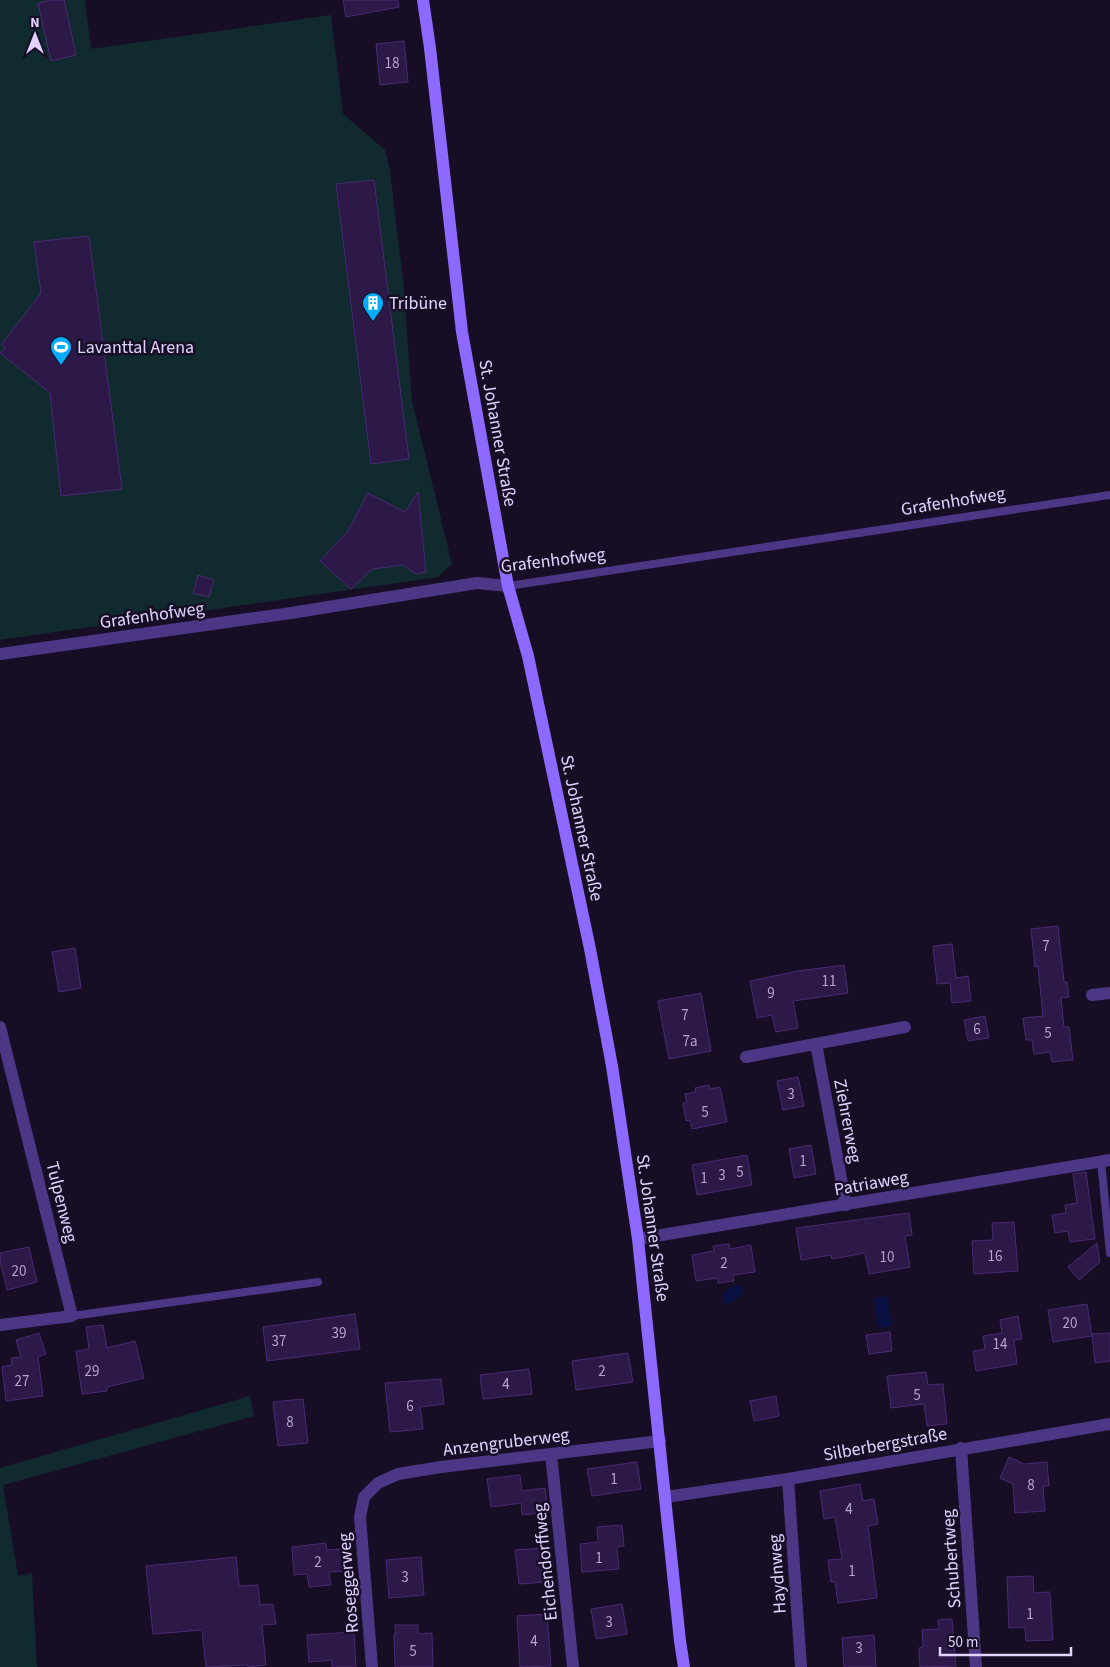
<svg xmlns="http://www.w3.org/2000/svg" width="1110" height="1667" font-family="'Source Sans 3',sans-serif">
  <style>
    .green { fill: #102a2f }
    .water { fill: #081044 }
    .building { fill: #2c1947; stroke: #492a74 }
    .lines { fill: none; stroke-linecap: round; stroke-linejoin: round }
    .lane { stroke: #4b3786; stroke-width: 8 }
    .street { stroke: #4b3786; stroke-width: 12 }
    .secondary { stroke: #8d69ff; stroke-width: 12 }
    .labels { text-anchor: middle; stroke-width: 5; stroke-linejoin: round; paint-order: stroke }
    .number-label { font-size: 15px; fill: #b4a4d1 }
    .poi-label { font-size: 18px; fill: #e1d2ff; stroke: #170e25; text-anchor: start }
    .street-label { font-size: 18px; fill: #e1d2ff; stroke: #170e25 }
  </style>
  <rect width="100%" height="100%" fill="#170e25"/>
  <g class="green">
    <polygon points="0,0 85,0 91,49 331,15 343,114 385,150 390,171 404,289 412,401 452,564 438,577 0,640"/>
    <polygon points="250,1396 254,1416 3,1485 18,1576 32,1573 37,1667 0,1667 0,1468"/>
  </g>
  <g class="water">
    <path d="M 739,1285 L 744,1288 C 742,1297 732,1305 723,1303 L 724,1293 L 731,1287 Z"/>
    <polygon points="887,1296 892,1326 879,1328 874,1298"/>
  </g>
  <g class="building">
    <polygon points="51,0 64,0 76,55 51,61 38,3"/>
    <polygon points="343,0 398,0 399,7 346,17"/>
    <polygon points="404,41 408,82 380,85 376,44"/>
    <polygon points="374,180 409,459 371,464 336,184"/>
    <polygon points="89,236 122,489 61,496 50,393 0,353 6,348 1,345 41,293 34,242"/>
    <polygon points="418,492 426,572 416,574 403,565 372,569 351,589 320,561 348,531 368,493 405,512"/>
    <polygon points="198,575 214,580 209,597 193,593"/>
    <polygon points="1058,926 1064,982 1067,982 1069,997 1061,998 1064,1027 1069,1027 1073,1060 1052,1062 1050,1052 1034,1054 1032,1040 1026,1040 1023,1018 1043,1016 1038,966 1035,967 1031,929"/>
    <polygon points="952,944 956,978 968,976 971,1001 952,1003 950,983 937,984 933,946"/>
    <polygon points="75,948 81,988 59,992 52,952"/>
    <polygon points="844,965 848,993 793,1001 798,1028 776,1032 772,1015 757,1018 750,981 798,971"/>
    <polygon points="701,993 711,1051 669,1059 658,1001"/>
    <polygon points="985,1016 989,1038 968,1041 964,1020"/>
    <polygon points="798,1077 804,1106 783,1110 777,1081"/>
    <polygon points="709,1085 710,1089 720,1087 727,1122 692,1129 690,1120 686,1121 683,1103 687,1102 685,1094 696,1092 695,1088"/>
    <polygon points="811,1145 816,1174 794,1178 789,1149"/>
    <polygon points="747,1155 752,1185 697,1195 692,1165"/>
    <polygon points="1086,1172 1095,1239 1070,1242 1068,1231 1055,1233 1052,1215 1066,1213 1065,1205 1077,1203 1073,1174"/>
    <polygon points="909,1213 912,1235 905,1236 910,1267 869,1274 865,1253 832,1259 831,1255 801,1260 796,1228"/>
    <polygon points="1014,1222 1018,1271 974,1274 972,1241 993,1240 992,1223"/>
    <polygon points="1097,1243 1100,1262 1079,1280 1068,1267"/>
    <polygon points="729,1244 730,1249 751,1245 755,1272 733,1275 734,1281 718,1283 718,1278 696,1281 692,1255 714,1251 713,1246"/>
    <polygon points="29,1247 37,1282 7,1290 0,1261 0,1253"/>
    <polygon points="1087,1304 1092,1336 1053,1342 1048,1310"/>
    <polygon points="355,1314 360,1349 267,1361 263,1327"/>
    <polygon points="1018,1316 1022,1339 1014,1340 1017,1364 976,1371 973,1351 985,1349 983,1336 1002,1333 1000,1320"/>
    <polygon points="103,1325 107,1348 135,1341 144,1378 107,1387 107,1391 82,1394 76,1351 89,1349 86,1327"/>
    <polygon points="890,1332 892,1351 869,1354 866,1335"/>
    <polygon points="39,1333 46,1354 38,1357 43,1396 6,1401 2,1367 12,1365 11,1358 21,1357 16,1340"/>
    <polygon points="1110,1333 1110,1361 1095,1363 1092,1334"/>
    <polygon points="628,1353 633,1382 576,1390 572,1361"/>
    <polygon points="529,1369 532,1394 483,1399 480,1375"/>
    <polygon points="926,1372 928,1385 943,1384 947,1424 927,1426 924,1404 891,1408 887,1376"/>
    <polygon points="441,1379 444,1404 420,1407 423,1429 390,1432 385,1383"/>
    <polygon points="776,1396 779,1416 754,1421 750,1401"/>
    <polygon points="303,1399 308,1443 278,1446 273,1402"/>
    <polygon points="1009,1457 1024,1464 1047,1462 1049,1486 1043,1486 1045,1511 1015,1513 1013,1484 1000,1478"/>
    <polygon points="637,1462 641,1489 592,1496 587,1469"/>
    <polygon points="520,1475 522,1491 545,1488 548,1512 522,1515 521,1503 491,1507 487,1479"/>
    <polygon points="860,1484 863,1501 874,1499 878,1524 868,1526 877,1598 838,1603 835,1582 831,1582 828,1560 842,1559 835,1517 824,1519 820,1491"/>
    <polygon points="622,1525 624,1546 617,1547 619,1569 582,1572 580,1544 598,1542 597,1527"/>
    <polygon points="326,1543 327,1550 341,1549 343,1571 329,1572 331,1585 309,1587 307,1574 294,1575 292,1547"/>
    <polygon points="543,1548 546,1582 519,1584 515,1550"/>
    <polygon points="236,1557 239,1586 258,1585 260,1605 273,1604 276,1624 262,1625 266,1665 248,1667 248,1665 206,1667 202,1630 153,1634 146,1566"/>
    <polygon points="421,1557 424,1595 389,1598 386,1560"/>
    <polygon points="1033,1576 1034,1593 1050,1592 1053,1640 1026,1641 1025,1627 1009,1628 1007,1577"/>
    <polygon points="622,1604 627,1634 596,1639 591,1609"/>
    <polygon points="547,1614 551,1666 520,1667 517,1616"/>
    <polygon points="952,1619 956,1666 920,1667 919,1648 923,1647 922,1630 939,1629 938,1620"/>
    <polygon points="395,1625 418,1625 418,1634 432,1633 433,1667 395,1667 394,1634 396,1634"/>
    <polygon points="354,1632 356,1667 332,1667 332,1660 309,1662 307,1635"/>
    <polygon points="874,1635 876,1667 844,1667 842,1638"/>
  </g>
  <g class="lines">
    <g class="lane">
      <polyline points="508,586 1110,495"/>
      <polyline points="1101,1161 1110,1253"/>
      <polyline points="72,1316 318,1282"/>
    </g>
    <g class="street">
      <polyline points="0,654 291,613 477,583 508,586"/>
      <polyline points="1092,995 1110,993"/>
      <polyline points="0,1027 72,1316 0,1325"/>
      <polyline points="816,1044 846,1205"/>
      <polyline points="746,1057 905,1027"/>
      <polyline points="638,1239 1110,1160"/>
      <polyline points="961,1448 976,1667"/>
      <polyline points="551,1454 573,1667"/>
      <polyline points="788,1479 801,1667"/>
      <polyline points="666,1497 788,1479 1110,1424"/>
      <polyline points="372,1667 360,1517 364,1497 378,1483 398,1474 441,1467 660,1441"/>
    </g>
    <polyline class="secondary" points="423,0 430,48 462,332 508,586 528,656 590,949 612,1066 638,1239 680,1641 684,1667"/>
  </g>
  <defs>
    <g id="building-pin" transform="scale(1.125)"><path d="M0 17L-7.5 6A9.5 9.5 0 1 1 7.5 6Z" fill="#00acfd" stroke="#170e25"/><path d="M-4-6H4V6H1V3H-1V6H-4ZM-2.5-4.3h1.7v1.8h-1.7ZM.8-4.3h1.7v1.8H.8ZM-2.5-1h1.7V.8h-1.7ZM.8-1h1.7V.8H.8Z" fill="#fff"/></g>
    <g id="stadium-pin" transform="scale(1.125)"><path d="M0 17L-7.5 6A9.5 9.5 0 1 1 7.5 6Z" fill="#00acfd" stroke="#170e25"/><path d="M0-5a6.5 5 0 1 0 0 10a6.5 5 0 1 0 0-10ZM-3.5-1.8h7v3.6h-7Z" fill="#fff"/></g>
  </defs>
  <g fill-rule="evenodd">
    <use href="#building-pin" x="373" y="303"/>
    <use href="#stadium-pin" x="61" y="347"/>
  </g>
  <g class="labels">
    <g class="number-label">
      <text x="392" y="68">18</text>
      <text x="1046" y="951">7</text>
      <text x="829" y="986">11</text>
      <text x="771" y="998">9</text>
      <text x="685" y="1020">7</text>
      <text x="977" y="1034">6</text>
      <text x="1048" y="1038">5</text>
      <text x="690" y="1046">7a</text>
      <text x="791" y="1099">3</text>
      <text x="705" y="1117">5</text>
      <text x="803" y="1166">1</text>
      <text x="740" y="1177">5</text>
      <text x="722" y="1180">3</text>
      <text x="704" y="1183">1</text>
      <text x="995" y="1261">16</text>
      <text x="887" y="1262">10</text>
      <text x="724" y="1268">2</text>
      <text x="19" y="1276">20</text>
      <text x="1070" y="1328">20</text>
      <text x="339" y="1338">39</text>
      <text x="279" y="1346">37</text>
      <text x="1000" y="1349">14</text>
      <text x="92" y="1376">29</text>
      <text x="602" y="1376">2</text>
      <text x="22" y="1386">27</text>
      <text x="506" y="1389">4</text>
      <text x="917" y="1400">5</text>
      <text x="410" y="1411">6</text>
      <text x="290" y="1427">8</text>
      <text x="614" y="1484">1</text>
      <text x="1031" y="1490">8</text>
      <text x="849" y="1514">4</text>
      <text x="599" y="1563">1</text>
      <text x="318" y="1567">2</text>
      <text x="852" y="1576">1</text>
      <text x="405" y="1582">3</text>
      <text x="1030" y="1619">1</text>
      <text x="609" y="1627">3</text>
      <text x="534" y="1646">4</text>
      <text x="859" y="1653">3</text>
      <text x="413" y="1656">5</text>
    </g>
    <g class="poi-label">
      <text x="389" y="309">Tribüne</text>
      <text x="77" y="353">Lavanttal Arena</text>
    </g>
    <g class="street-label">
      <text transform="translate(498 433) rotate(80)" y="6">St. Johanner Straße</text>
      <text transform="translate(953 501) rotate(-9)" y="6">Grafenhofweg</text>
      <text transform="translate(553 560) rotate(-7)" y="6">Grafenhofweg</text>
      <text transform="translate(152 615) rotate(-8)" y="6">Grafenhofweg</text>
      <text transform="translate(582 828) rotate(78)" y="6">St. Johanner Straße</text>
      <text transform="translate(848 1121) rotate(79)" y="6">Ziehrerweg</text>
      <text transform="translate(871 1183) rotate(-10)" y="6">Patriaweg</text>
      <text transform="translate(62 1202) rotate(76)" y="6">Tulpenweg</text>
      <text transform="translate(653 1228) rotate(82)" y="6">St. Johanner Straße</text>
      <text transform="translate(506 1442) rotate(-7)" y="6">Anzengruberweg</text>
      <text transform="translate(885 1444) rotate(-10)" y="6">Silberbergstraße</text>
      <text transform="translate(951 1559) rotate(-94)" y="6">Schubertweg</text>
      <text transform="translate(545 1562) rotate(-96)" y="6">Eichendorffweg</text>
      <text transform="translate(777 1574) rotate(-94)" y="6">Haydnweg</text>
      <text transform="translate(348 1583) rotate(-95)" y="6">Roseggerweg</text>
    </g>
  </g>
  <g transform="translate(35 35)" stroke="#170e25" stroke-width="4" paint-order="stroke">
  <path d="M0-4L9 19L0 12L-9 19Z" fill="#e1d2ff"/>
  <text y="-8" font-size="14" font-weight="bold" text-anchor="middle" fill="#e1d2ff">N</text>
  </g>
  <path d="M940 1647v8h131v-8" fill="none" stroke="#e1d2ff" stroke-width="2.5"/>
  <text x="948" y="1647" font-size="15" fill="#e1d2ff" stroke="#170e25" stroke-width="4" paint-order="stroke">50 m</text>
</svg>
